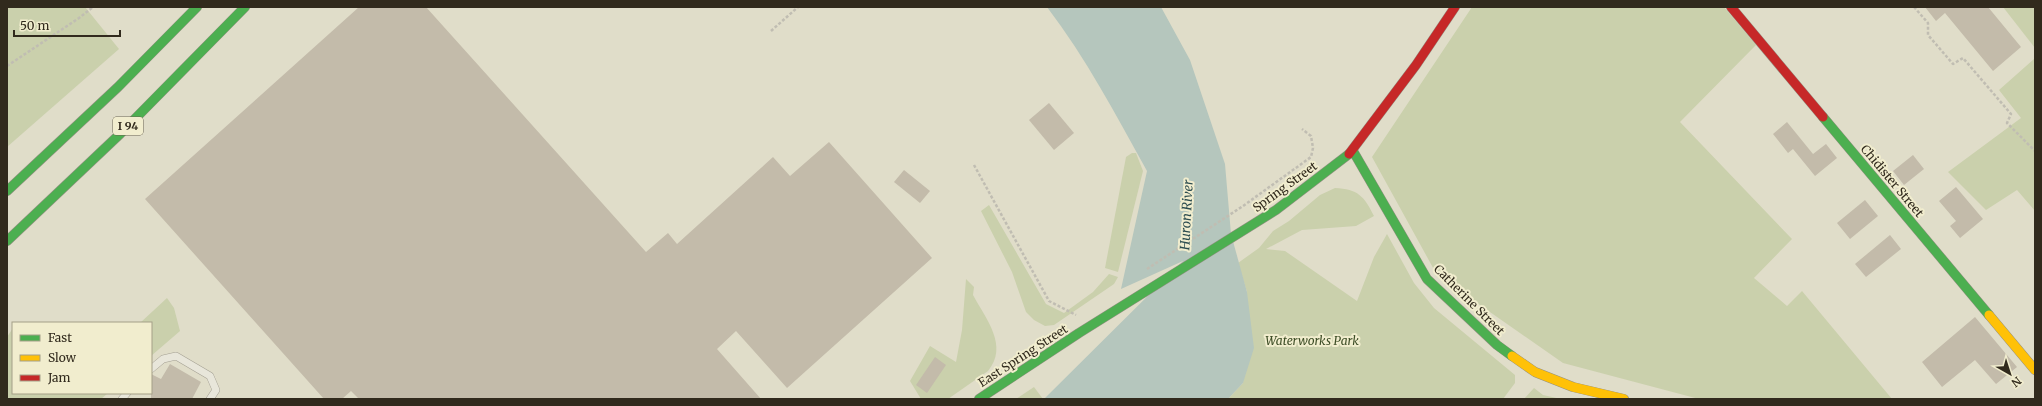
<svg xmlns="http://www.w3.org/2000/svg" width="2042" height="406" font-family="Merriweather,serif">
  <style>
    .green { fill: #cad0ac }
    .water { fill: #b5c6bd }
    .building { fill: #c3bbaa }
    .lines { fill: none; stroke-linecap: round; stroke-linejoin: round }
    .lane-casing { stroke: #a4a093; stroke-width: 8 }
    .fast-casing { stroke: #949083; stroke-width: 10 }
    .slow-casing { stroke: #949083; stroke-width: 10 }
    .jam-casing { stroke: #949083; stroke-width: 10 }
    .path { stroke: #c0bdb2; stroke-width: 2.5; stroke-dasharray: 3 2; stroke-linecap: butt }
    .lane { stroke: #e8e6da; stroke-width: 7 }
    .fast { stroke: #4caf50; stroke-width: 9 }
    .slow { stroke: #ffc107; stroke-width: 9 }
    .jam { stroke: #c62828; stroke-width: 9 }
    .labels { text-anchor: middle; stroke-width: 4; stroke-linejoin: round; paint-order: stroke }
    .shield { fill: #f1edce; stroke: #6b6452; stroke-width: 1 }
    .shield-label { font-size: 11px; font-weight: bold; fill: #312a1d }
    .street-label { font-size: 12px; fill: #312a1d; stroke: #f1edce }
    .park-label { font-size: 12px; font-style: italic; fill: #3c4c25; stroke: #f1edce }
    .water-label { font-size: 13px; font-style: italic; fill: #2d4d50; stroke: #f1edce }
  </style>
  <rect width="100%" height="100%" fill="#e0ddc9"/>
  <g class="green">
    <polygon points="7,7 85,7 119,49 7,147"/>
    <polygon points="1472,7 1724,7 1756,45 1680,122 1792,239 1754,278 1787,306 1802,291 1892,399 1699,399 1563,363 1437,275 1372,157"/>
    <polygon points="2003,7 2035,7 2035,48"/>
    <polygon points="2035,58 2035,211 2017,190 1986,210 1948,172 2021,118 1999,90"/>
    <polygon points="1132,153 1136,153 1143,171 1118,272 1105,268 1126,157"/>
    <path d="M 1335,188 C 1358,189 1364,196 1374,216 L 1356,226 L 1302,230 L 1266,249 L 1285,251 L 1357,301 L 1374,257 L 1387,234 L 1414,283 L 1434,308 L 1515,375 L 1515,383 L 1503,399 L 1228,399 L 1243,383 L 1247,292 L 1238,263 L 1259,248 L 1273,231 L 1289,221 L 1320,195 Z"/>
    <polygon points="989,205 1046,304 1064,313 1093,292 1109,274 1118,277 1114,284 1054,325 1045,326 1034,320 1026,312 1012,272 981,211"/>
    <path d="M 966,279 L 974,287 L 973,295 C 986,319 1009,346 988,371 L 948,399 L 921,399 L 910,381 L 930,346 L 956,362 L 962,330 Z"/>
    <polygon points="167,298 174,308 180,331 151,356 151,323 140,323"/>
    <polygon points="13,328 13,393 108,393 101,399 7,399 7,337"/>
    <polygon points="1034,387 1043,399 1016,399"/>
    <polygon points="1534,388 1543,395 1561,399 1524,399"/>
  </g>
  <path class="water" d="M 1047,7 L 1161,7 L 1190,60 L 1225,164 L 1231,234 L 1247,292 L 1254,348 L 1243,383 L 1228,399 L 1044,399 L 1183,261 L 1121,289 L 1147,171 C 1116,115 1086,58 1047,7 Z"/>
  <g class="building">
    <polygon points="359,7 426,7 646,252 668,233 677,244 773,157 790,176 829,142 932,258 787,388 736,331 717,349 761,399 359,399 351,391 342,399 324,399 145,199"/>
    <polygon points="1925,7 1988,7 2021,47 1993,71 1945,13 1936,21"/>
    <polygon points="1049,103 1074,133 1054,150 1029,120"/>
    <polygon points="1787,122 1813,154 1826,144 1837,158 1815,176 1793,149 1788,153 1773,134"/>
    <polygon points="1913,155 1924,169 1904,185 1893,171"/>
    <polygon points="904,170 930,191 920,203 894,182"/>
    <polygon points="1956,187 1983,219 1960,238 1950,226 1956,221 1939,201"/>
    <polygon points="1865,200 1878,216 1850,239 1837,223"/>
    <polygon points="1890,235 1901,249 1866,277 1855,264"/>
    <polygon points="1975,317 2017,367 1996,384 1975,360 1942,387 1922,362"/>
    <polygon points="935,357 946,365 927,393 916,385"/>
    <polygon points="170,364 201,382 192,399 151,399 151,374 161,379"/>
  </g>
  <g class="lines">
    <g class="lane-casing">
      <g id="lane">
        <polyline points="151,369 163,359 176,356 210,376 216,390 210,399"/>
        <polyline points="122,399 127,393"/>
      </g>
    </g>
    <g class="fast-casing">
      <g id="fast">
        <polyline points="1823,117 1989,315"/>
        <polyline points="1353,151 1427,279 1497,345 1512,356"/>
        <polyline points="7,191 118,87 197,7"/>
        <polyline points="7,241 120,134 245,7"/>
        <polyline points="979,399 1079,333 1276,210 1349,154"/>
      </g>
    </g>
    <g class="slow-casing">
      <g id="slow">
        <polyline points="1989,315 2035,370"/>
        <polyline points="1512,356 1535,372 1573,387 1624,399"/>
      </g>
    </g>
    <g class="jam-casing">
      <g id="jam">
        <polyline points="1731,7 1823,117"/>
        <polyline points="1349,154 1416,65 1455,7"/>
      </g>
    </g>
    <g class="path">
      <polyline points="1914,7 1928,23 1928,35 1953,64 1963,58 2011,114 2007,123 2035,151"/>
      <polyline points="771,31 798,7"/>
      <polyline points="7,66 79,18 93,7"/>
      <polyline points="974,165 1049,301 1076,315"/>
      <polyline points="1147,269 1243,206 1311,157 1313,148 1311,136 1302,129"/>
    </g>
    <use href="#lane" class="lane"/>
    <use href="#fast" class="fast"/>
    <use href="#slow" class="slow"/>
    <use href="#jam" class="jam"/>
  </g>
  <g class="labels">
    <rect class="shield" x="113" y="117" width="30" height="18" rx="3"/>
    <g class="shield-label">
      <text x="128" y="130">I 94</text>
    </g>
    <g class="street-label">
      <text transform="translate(1892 181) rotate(50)" y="4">Chidister Street</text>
      <text transform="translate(1285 187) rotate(-36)" y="4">Spring Street</text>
      <text transform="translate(1469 300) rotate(45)" y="4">Catherine Street</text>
      <text transform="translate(1023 356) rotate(-33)" y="4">East Spring Street</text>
    </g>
    <g class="park-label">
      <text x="1312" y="345">Waterworks Park</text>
    </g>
    <g class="water-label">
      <text transform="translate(1186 215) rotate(-87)" y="5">Huron River</text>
    </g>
  </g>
  <rect width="2042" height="406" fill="none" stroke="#312a1d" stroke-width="16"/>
  <rect x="12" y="322" width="140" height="72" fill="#f1edce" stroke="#a49f87"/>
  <rect x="20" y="335" width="20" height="6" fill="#4caf50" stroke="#a49f87"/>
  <text x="48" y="342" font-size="12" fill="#312a1d">Fast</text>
  <rect x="20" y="355" width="20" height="6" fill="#ffc107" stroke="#a49f87"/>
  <text x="48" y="362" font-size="12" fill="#312a1d">Slow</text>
  <rect x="20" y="375" width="20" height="6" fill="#c62828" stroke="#a49f87"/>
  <text x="48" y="382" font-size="12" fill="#312a1d">Jam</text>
  <g transform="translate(2010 374) rotate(141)" stroke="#f1edce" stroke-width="3" paint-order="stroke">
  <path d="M0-3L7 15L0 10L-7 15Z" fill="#312a1d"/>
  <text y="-6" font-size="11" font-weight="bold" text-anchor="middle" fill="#312a1d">N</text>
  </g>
  <path d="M14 30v6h106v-6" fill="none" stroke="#312a1d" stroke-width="2"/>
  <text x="20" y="30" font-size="12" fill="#312a1d" stroke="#f1edce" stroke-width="3" paint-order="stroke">50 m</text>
</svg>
